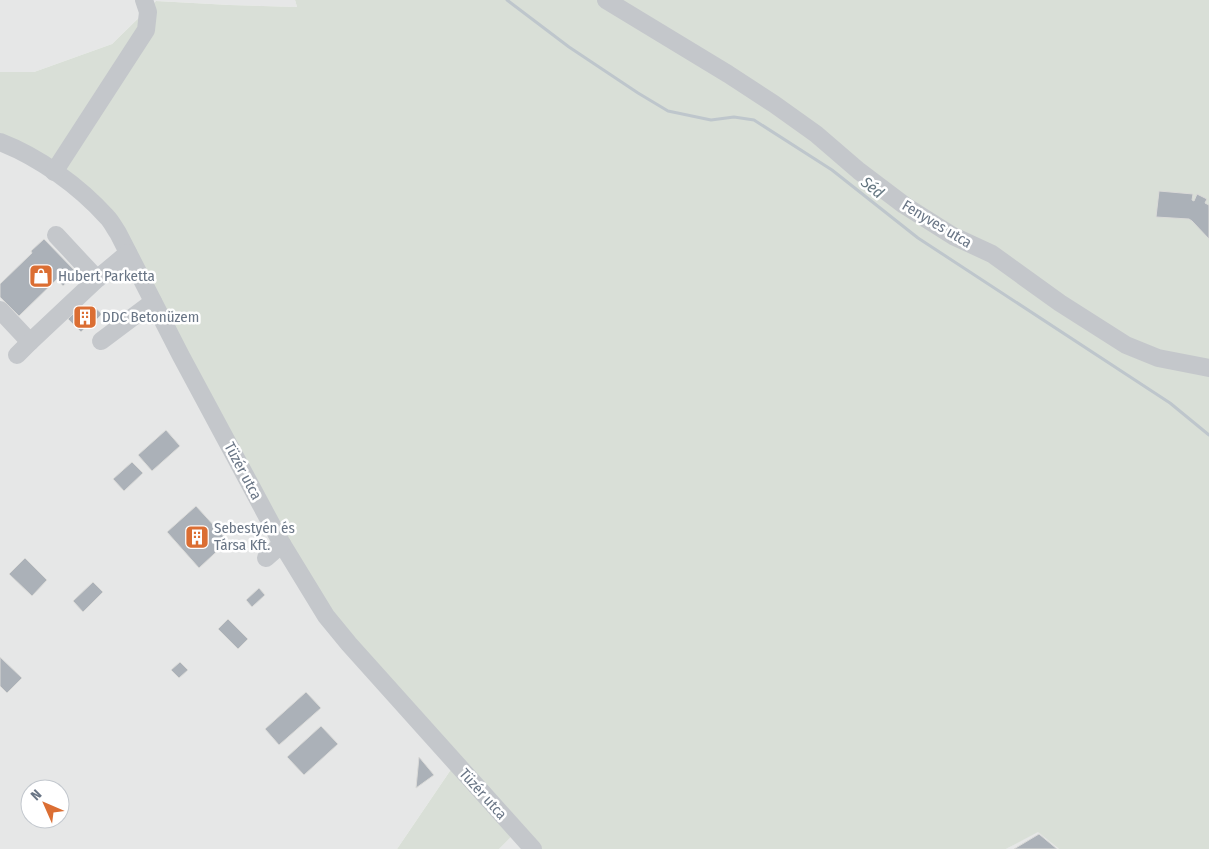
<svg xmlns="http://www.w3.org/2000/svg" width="1209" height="849" font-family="'Fira Sans Condensed',sans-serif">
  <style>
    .built { fill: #e6e7e7; fill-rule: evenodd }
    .green { fill: #d9dfd7 }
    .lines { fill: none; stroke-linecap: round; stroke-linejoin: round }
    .stream { stroke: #bec6cc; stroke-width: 3 }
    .building { fill: #abb1b8; stroke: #dadad8 }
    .minor { stroke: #c4c7cb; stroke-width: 18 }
    .labels { text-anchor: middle; stroke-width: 5; stroke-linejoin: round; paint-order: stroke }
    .street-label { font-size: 15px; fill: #697585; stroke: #fff }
    .poi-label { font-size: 15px; fill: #697585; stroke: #fff; text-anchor: start }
    .water-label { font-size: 16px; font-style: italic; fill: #647680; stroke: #fff }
  </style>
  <rect width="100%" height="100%" fill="#f8f8f6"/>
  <g class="built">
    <polygon points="0,0 295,0 297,7 230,5 156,1 112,44 34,72 0,72"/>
    <path d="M 0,146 L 85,197 L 454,765 L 397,849 L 0,849 ZM 30,789 L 60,789 L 60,819 L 30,819 Z"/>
    <polygon points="1038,831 1059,849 1006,849"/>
    <polygon points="515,833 530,849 499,849"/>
  </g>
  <polygon class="green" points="295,0 1209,0 1209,849 1059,849 1038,832 1006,849 530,849 515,833 499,849 397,849 454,765 345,645 127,252 85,197 0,146 0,72 34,72 112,44 156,1 230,5 297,7"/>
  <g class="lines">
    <polyline class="stream" points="507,0 569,47 638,93 668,111 711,120 734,117 754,120 832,170 918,238 1170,403 1209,435"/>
  </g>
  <g class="building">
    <polygon points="1159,191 1193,194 1192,200 1194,201 1197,194 1207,199 1205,203 1209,205 1209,239 1192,221 1189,219 1156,217"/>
    <polygon points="44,239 77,273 63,286 57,279 19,316 0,297 0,284 32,253 31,251"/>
    <polygon points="92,305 102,314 94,322 92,320 81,332 68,319 79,308 84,313"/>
    <polygon points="166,430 180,446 152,471 138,455"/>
    <polygon points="132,462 143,473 124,491 113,479"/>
    <polygon points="196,506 228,541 199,568 167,532"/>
    <polygon points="25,558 47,580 32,596 9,574"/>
    <polygon points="93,582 103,592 83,612 73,601"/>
    <polygon points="259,588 265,595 252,607 246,600"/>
    <polygon points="228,619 248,639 238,649 218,629"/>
    <polygon points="0,657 22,678 7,693 0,686"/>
    <polygon points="180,662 188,670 179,678 171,670"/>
    <polygon points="306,692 321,708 279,745 265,729"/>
    <polygon points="321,726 338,744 304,775 287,757"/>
    <polygon points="419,757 434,775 416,788"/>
    <polygon points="1039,834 1057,849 1014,849"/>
  </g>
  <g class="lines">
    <g class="minor">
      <polyline points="606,0 728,74 774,104 816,134 859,171 904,205 953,236 992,254 1060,303 1126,345 1158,358 1209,368"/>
      <path d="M 0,142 C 39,157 79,186 107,217 C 111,221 114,227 118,233 L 181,356 L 282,544 L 326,616 L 349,644 L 533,849"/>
      <polyline points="54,172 146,30 148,12 144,0"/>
      <polyline points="56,235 97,279"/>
      <polyline points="0,310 30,342"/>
      <polyline points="101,341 153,302"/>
      <polyline points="17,355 30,342 97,279 128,253"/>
      <polyline points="266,558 282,544"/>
    </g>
  </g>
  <defs>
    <g id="shop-square" transform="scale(1.25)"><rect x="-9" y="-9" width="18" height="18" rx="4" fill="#db6e33" stroke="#fff"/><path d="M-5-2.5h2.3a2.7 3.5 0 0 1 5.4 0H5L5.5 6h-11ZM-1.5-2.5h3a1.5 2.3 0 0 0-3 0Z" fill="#fff"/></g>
    <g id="building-square" transform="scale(1.25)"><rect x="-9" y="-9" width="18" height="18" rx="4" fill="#db6e33" stroke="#fff"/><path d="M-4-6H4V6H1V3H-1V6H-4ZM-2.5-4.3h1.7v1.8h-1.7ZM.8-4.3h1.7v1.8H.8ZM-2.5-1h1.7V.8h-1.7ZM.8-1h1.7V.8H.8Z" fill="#fff"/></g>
  </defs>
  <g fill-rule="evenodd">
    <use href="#shop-square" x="41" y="276"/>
    <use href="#building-square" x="85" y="317"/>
    <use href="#building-square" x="197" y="537"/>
  </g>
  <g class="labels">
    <g class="street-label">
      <text transform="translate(937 224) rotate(31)" y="5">Fenyves utca</text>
      <text transform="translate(243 471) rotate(62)" y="5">Tüzér utca</text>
      <text transform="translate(483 794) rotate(48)" y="5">Tüzér utca</text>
    </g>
    <g class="poi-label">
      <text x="58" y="281">Hubert Parketta</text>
      <text x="102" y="322">DDC Betonüzem</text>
      <text x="214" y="533">Sebestyén és<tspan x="214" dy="17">Társa Kft.</tspan></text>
    </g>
    <g class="water-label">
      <text transform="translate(873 187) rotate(39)" y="6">Séd</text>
    </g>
  </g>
  <g transform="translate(45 804) rotate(315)"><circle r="24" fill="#ffffff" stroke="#c3c8ce"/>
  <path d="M0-4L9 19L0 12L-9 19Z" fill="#db6e33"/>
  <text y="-8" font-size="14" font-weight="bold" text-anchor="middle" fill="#697585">N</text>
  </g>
</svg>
